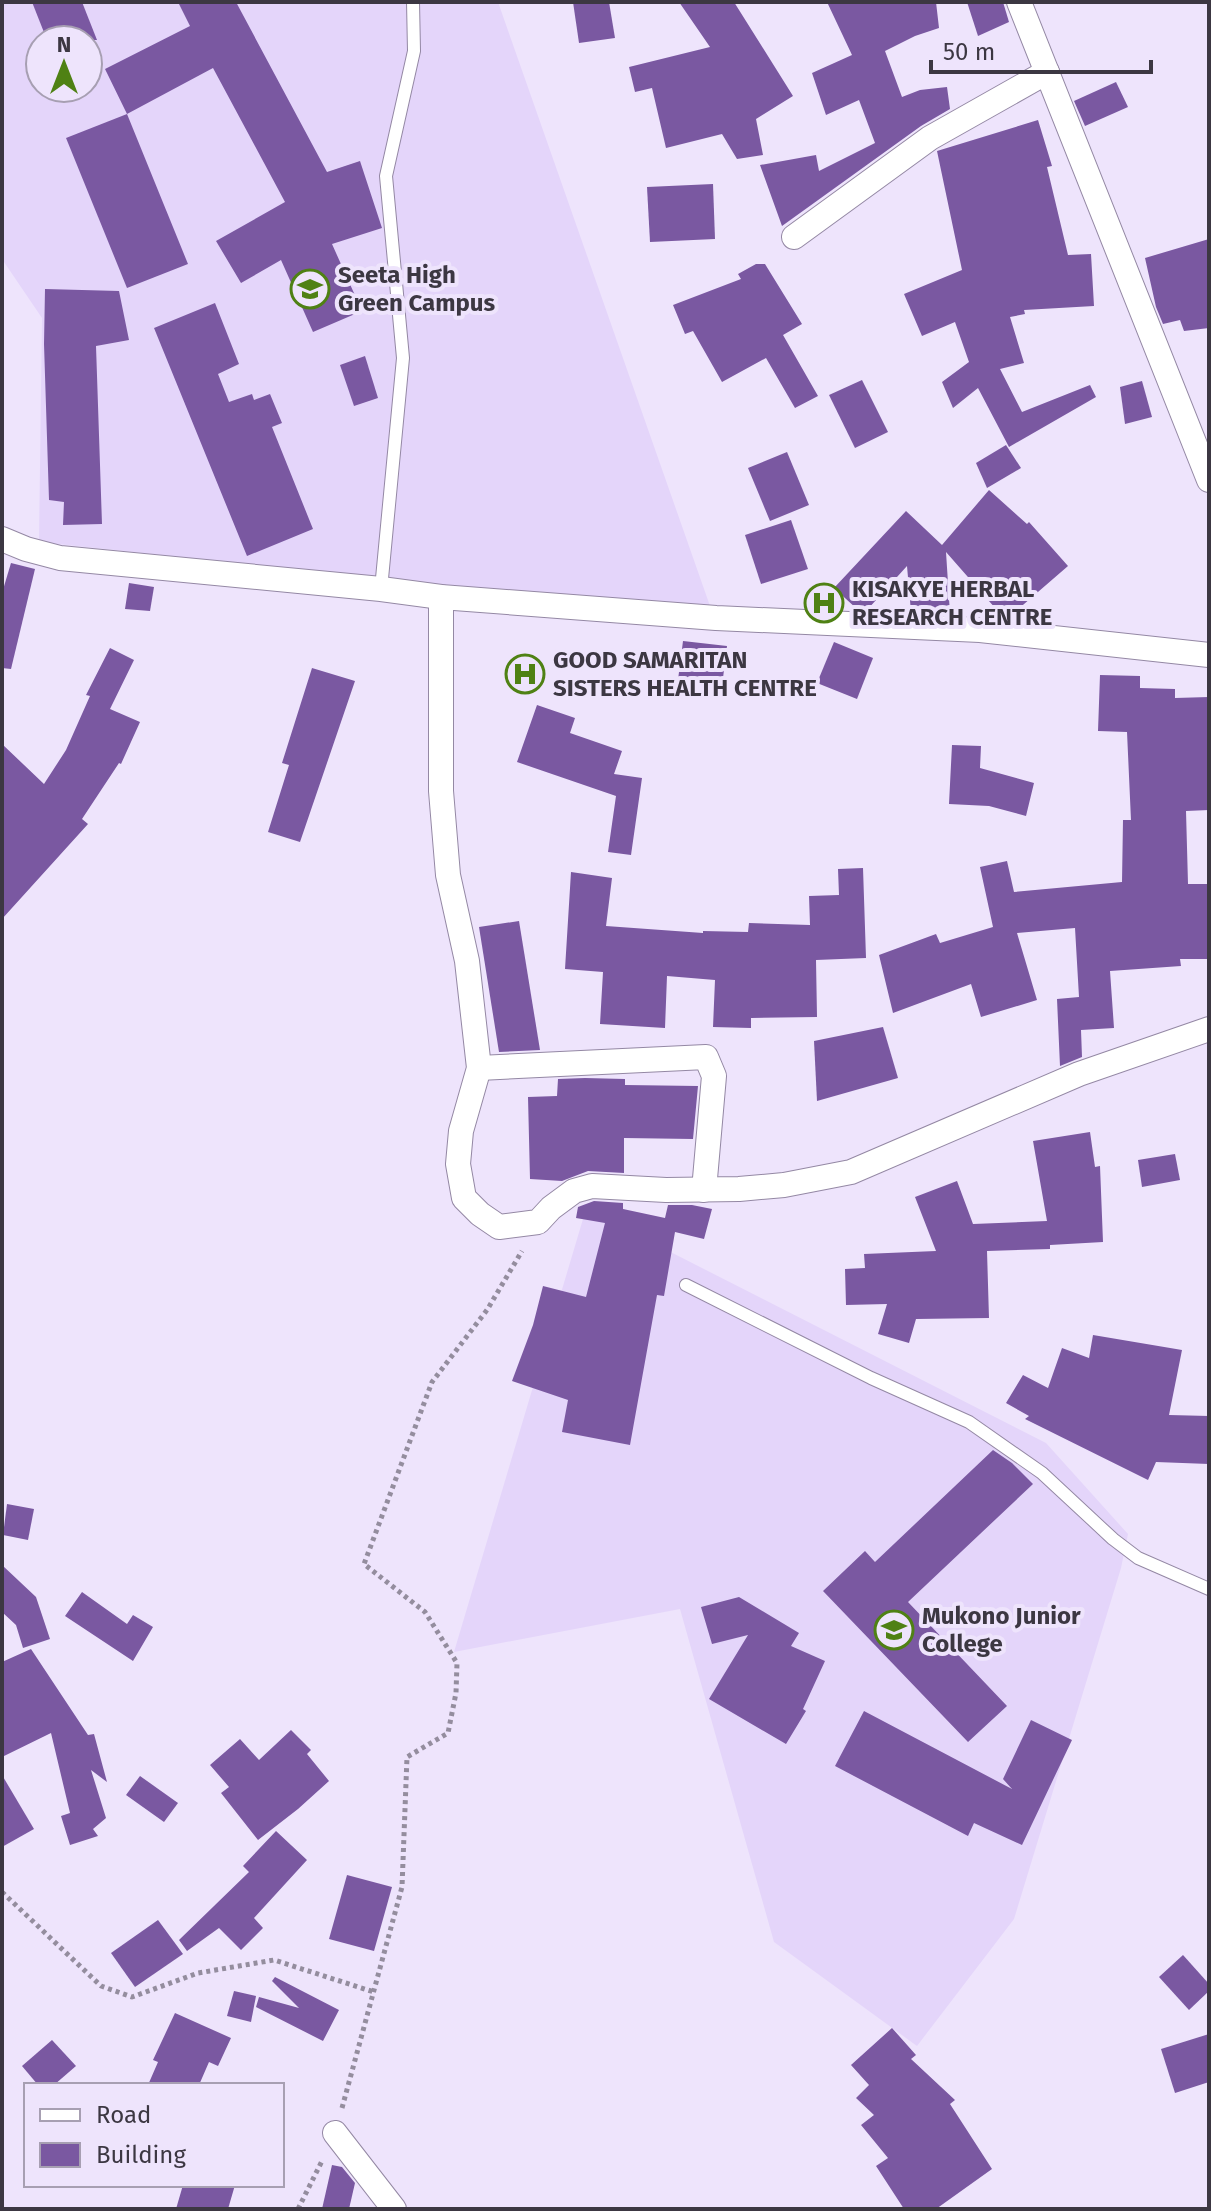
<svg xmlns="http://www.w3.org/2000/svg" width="1211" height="2211" font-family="'Fira Sans',sans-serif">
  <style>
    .built { fill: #e4d5fa; fill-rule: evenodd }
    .building { fill: #7a58a1 }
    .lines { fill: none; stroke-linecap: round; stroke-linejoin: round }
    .service-casing { stroke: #9488a4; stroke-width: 14 }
    .minor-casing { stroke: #9488a4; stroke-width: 26 }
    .path { stroke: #948d9e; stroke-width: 5; stroke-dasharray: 4 4; stroke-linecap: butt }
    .service { stroke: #fff; stroke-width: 12 }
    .minor { stroke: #fff; stroke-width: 24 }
    .labels { text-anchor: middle; stroke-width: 8; stroke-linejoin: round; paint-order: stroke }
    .poi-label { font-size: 24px; font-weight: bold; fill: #3c3742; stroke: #eee4fc; text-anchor: start }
  </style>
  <rect width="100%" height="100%" fill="#eee4fc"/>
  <g class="built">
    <path d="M 2,2 L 498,2 L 710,606 L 435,584 L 39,542 L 42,318 L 2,259 ZM 40,40 L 88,40 L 88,88 L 40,88 Z"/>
    <polygon points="586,1209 1046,1443 1128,1534 1121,1568 1014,1919 917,2046 774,1942 680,1609 454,1652"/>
  </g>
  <g class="building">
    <polygon points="32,2 82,2 97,40 47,40"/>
    <polygon points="178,2 236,2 327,172 360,161 382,228 332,244 362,311 313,332 281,260 241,283 216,241 285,202 213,68 127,114 105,69 190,26"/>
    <polygon points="573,2 609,2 615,38 579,43"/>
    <polygon points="679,2 734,2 793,96 756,119 763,155 737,159 722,134 666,148 652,88 635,92 629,67 710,47"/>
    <polygon points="827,2 936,2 939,28 915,36 885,51 902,97 920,90 947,87 950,109 921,126 782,226 760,165 816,155 819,171 875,143 859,100 826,115 812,73 852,55"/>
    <polygon points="967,2 1003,2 1009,22 978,36"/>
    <polygon points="1116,82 1128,107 1085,126 1074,101"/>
    <polygon points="127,114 188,264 127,288 66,138"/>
    <polygon points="1038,120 1052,166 1047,167 1068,255 1091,254 1094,306 1024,310 1025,314 1010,317 1024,363 1000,369 1022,412 1090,385 1096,397 1009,447 978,388 953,408 942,382 969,362 955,322 922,336 904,294 962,270 937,151"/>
    <polygon points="713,184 715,239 650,242 647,187"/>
    <polygon points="1209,239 1209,328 1184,331 1180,320 1163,324 1156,307 1145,258"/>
    <polygon points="756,264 765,264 802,324 783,335 818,396 795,408 766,358 722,382 693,331 685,334 673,305 741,279 738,274"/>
    <polygon points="45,289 119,291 129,340 96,346 102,524 63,525 64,502 49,500 44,344"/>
    <polygon points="215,303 239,364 218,374 229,402 252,394 254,400 270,394 282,423 272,427 313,529 247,556 154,328"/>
    <polygon points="365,356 378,398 354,406 340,365"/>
    <polygon points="862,380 888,432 855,448 829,395"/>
    <polygon points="1142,381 1152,417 1125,424 1120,387"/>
    <polygon points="1006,445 1021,468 987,488 976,463"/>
    <polygon points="787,452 809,505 770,521 748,468"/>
    <polygon points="989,490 1027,524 1029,522 1068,566 1008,618 1003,617 946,552 950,614 911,612 907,566 867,610 857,609 834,588 906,511 942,545"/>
    <polygon points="791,520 808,569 761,584 745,535"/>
    <polygon points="11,563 35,569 11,669 2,668 2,593"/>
    <polygon points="129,583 154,587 150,611 125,609"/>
    <polygon points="683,641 727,646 722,686 678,680"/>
    <polygon points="834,642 873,658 857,699 817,683"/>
    <polygon points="110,648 134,660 110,709 140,722 121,764 119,763 82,819 88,824 2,919 2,744 44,784 66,750 90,696 86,695"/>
    <polygon points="312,668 355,681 300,842 268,832 289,765 282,763"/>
    <polygon points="1100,675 1140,676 1140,688 1175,689 1175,698 1209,697 1209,810 1186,811 1188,884 1209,884 1209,959 1180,959 1181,966 1110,971 1114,1028 1081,1030 1082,1057 1060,1066 1057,999 1079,997 1075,928 1017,933 1037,1000 981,1017 971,984 893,1013 879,955 936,934 940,943 993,927 980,867 1007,861 1014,892 1122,882 1123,820 1131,820 1127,732 1098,731"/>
    <polygon points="537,705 575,718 570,733 622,751 614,774 642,778 631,855 608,852 616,796 517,762"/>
    <polygon points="952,745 981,746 980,768 1034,783 1026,816 989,806 949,804"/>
    <polygon points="863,868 866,958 816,960 817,1017 751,1018 751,1028 713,1027 715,980 667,976 665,1028 600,1024 603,972 565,969 571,872 612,878 606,926 703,933 703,931 748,932 749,923 810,925 809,896 839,895 838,869"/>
    <polygon points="519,921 540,1050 499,1052 479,927"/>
    <polygon points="883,1027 898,1078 817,1101 814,1041"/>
    <polygon points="585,1078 625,1079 625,1085 698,1086 693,1139 624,1138 624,1173 588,1171 562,1181 530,1179 528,1097 557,1096 558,1079"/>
    <polygon points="1090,1132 1095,1167 1100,1166 1103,1242 1050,1245 1050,1249 987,1251 989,1318 916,1319 909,1343 878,1334 887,1304 846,1305 845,1269 865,1268 864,1254 936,1251 915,1197 957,1181 973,1224 1047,1221 1033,1141"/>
    <polygon points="1175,1154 1180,1180 1142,1187 1138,1160"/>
    <polygon points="594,1201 623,1203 623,1209 665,1218 668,1205 692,1205 712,1209 704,1239 675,1232 664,1296 657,1295 630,1445 562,1432 568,1400 512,1381 533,1325 543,1286 586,1297 605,1223 576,1218 578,1207"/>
    <polygon points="1093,1335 1182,1350 1169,1415 1209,1416 1209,1464 1156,1462 1148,1480 1025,1419 1029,1416 1006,1403 1023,1375 1048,1388 1062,1348 1089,1358"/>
    <polygon points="993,1450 1012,1463 1033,1484 908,1602 1007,1706 968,1742 823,1591 865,1551 875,1562"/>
    <polygon points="7,1504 34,1509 28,1540 3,1535"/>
    <polygon points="2,1565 36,1597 50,1639 23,1648 16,1625 2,1612"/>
    <polygon points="82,1592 127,1624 133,1615 153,1627 133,1661 65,1616"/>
    <polygon points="739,1597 799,1633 791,1646 825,1661 803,1709 806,1711 786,1744 709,1699 748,1635 712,1644 701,1607"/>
    <polygon points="31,1649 88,1735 94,1734 107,1782 91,1770 106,1818 93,1829 98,1836 70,1845 61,1816 70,1813 51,1733 2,1757 2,1662"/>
    <polygon points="864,1711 1012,1789 1003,1779 1031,1720 1072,1740 1022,1845 974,1823 968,1836 835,1766"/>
    <polygon points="291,1730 311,1750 307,1754 329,1781 298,1809 258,1840 221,1793 229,1787 210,1765 240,1739 259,1760"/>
    <polygon points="2,1775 34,1829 2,1847"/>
    <polygon points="140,1776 178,1803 164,1822 126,1795"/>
    <polygon points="276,1831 307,1860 254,1918 263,1928 241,1950 219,1928 187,1951 179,1940 249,1872 243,1866"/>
    <polygon points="347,1875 392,1887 374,1951 329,1939"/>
    <polygon points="158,1920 183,1954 135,1987 111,1953"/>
    <polygon points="1183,1955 1209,1984 1209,1991 1189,2010 1159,1977"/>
    <polygon points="275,1977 339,2010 323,2041 256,2007 259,1997 299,2008 272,1981"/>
    <polygon points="234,1991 256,1996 251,2022 227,2016"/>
    <polygon points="175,2013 231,2038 218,2066 209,2062 199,2085 148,2085 158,2062 153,2060"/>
    <polygon points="892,2028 916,2055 911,2059 955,2100 950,2104 992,2169 936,2209 904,2209 876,2166 888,2158 861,2125 874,2115 856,2098 869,2085 851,2065"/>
    <polygon points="1209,2034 1209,2082 1175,2093 1161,2049"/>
    <polygon points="52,2040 76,2066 54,2085 38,2085 22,2066"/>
    <polygon points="332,2165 342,2167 355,2183 349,2209 322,2209"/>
    <polygon points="183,2185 235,2185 228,2209 176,2209"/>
  </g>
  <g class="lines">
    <g class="service-casing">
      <g id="service">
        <polyline points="381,589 403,358 386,176 414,51 413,2"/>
        <polyline points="686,1285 871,1378 969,1422 1042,1473 1113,1539 1138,1558 1209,1589"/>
      </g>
    </g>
    <g class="minor-casing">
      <g id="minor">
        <polyline points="1019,2 1209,480"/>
        <polyline points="794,237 930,138 1047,72"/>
        <polyline points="2,539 26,549 60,558 381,589 441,597 716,618 980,630 1209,655"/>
        <polyline points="441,597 441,791 448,875 467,961 479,1068 461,1131 458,1164 464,1198 480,1214 499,1227 538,1222 551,1208 574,1191 592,1186 666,1190 739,1189 784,1185 851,1172 1079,1074 1209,1029"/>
        <polyline points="479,1068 706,1057 714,1076 704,1190"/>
        <polyline points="335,2133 394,2209"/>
      </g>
    </g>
    <g class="path">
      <polyline points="2,1892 101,1986 132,1997 198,1973 274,1960 374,1992"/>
      <polyline points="342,2108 402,1887 407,1757 448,1733 456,1693 457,1663 425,1612 364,1564 432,1382 487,1310 522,1251"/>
      <polyline points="298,2209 323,2159"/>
    </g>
    <use href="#service" class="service"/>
    <use href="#minor" class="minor"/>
  </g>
  <defs>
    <g id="school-ring" transform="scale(2)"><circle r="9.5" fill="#eee4fc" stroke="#4f8114" stroke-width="1.5"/><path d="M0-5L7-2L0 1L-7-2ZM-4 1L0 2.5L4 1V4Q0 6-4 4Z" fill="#4f8114"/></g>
    <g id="hospital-ring" transform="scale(2)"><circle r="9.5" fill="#eee4fc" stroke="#4f8114" stroke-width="1.5"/><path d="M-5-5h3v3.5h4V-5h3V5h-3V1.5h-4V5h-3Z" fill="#4f8114"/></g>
  </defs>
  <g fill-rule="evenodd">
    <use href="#school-ring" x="310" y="289"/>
    <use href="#hospital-ring" x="824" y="603"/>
    <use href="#hospital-ring" x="525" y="674"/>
    <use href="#school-ring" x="894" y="1630"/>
  </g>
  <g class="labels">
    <g class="poi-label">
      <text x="338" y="283">Seeta High<tspan x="338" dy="28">Green Campus</tspan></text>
      <text x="852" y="597">KISAKYE HERBAL<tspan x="852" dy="28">RESEARCH CENTRE</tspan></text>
      <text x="553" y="668">GOOD SAMARITAN<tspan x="553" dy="28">SISTERS HEALTH CENTRE</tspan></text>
      <text x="922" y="1624">Mukono Junior<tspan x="922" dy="28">College</tspan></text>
    </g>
  </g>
  <rect width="1211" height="2211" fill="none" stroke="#3c3742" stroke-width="8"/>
  <rect x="24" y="2083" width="260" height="104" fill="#eee4fc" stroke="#a79fb2" stroke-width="2"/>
  <rect x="40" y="2109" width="40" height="12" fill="#ffffff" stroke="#a79fb2" stroke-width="2"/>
  <text x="96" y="2123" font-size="24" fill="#3c3742">Road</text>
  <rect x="40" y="2143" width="40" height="24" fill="#7a58a1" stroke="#a79fb2" stroke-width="2"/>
  <text x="96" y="2163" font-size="24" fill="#3c3742">Building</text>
  <g transform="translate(64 64)"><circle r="38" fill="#eee4fc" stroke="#a79fb2" stroke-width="2"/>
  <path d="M0-6L14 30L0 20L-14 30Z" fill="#4f8114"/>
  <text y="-12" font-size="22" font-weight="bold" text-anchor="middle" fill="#3c3742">N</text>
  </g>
  <path d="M931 60v12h220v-12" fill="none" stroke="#3c3742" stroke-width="4"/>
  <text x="943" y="60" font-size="24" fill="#3c3742" stroke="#eee4fc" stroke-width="6" paint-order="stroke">50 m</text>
</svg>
